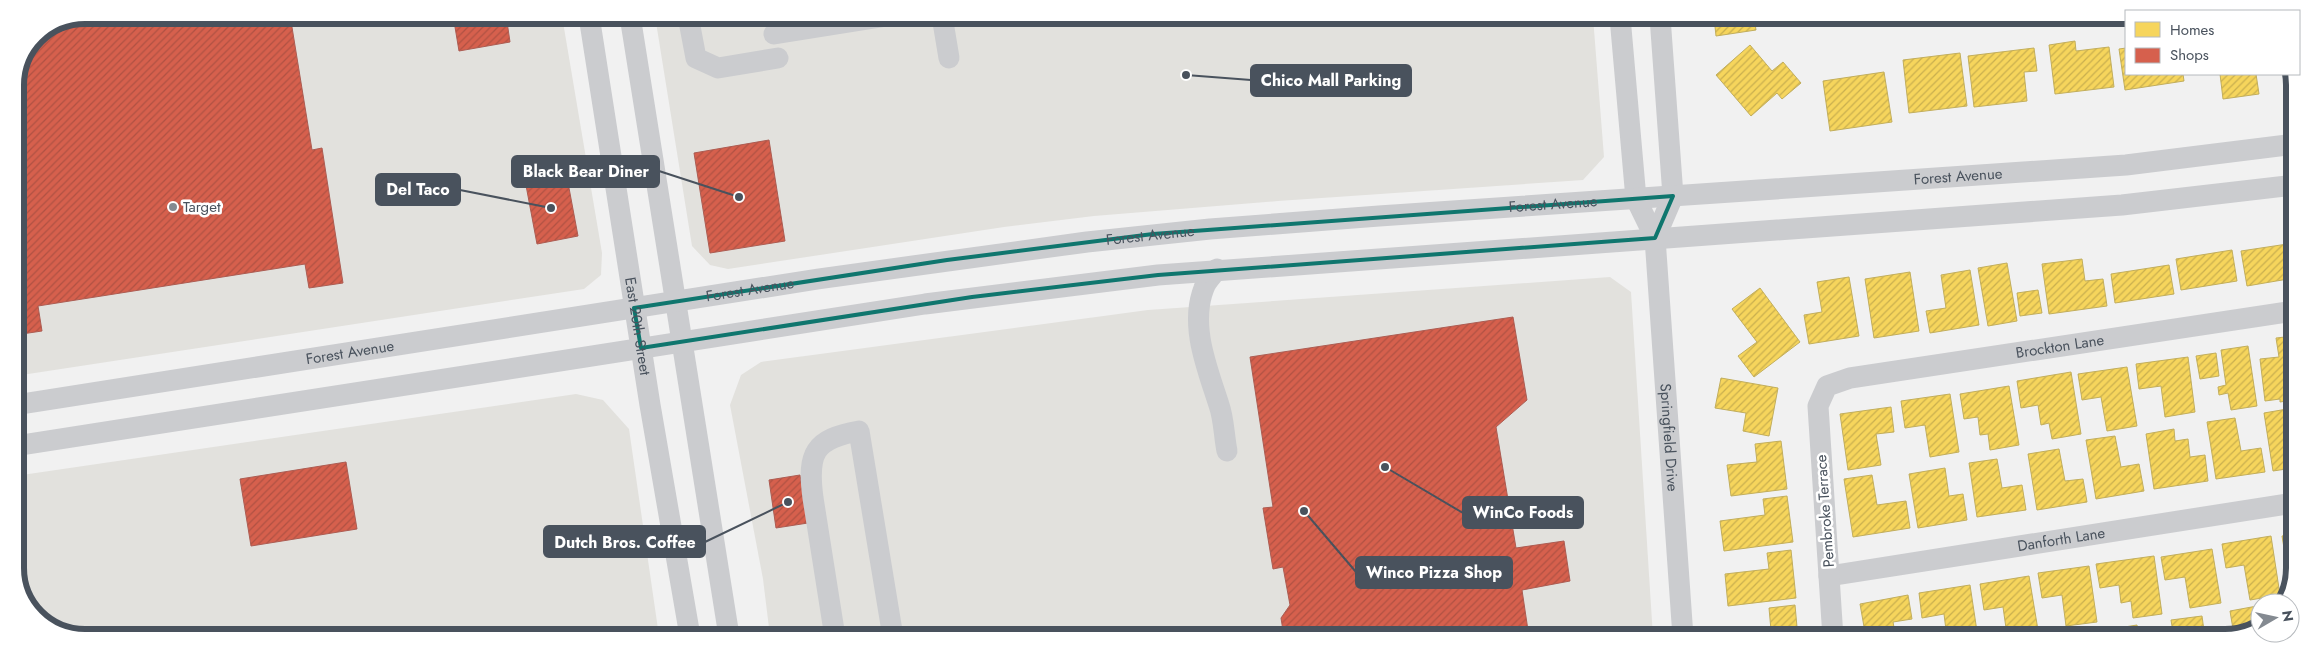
<svg xmlns="http://www.w3.org/2000/svg" width="2310" height="653" font-family="Jost,sans-serif">
  <style>
    .commercial { fill: #e2e1dd }
    .homes { fill: url(#homes-hatch); stroke: #c2ae5c }
    .shops { fill: url(#shops-hatch); stroke: #ac5c52 }
    .lines { fill: none; stroke-linecap: round; stroke-linejoin: round }
    .minor { stroke: #cbcccf; stroke-width: 21 }
    .marked { fill: none; stroke: #0f766e; stroke-width: 4; stroke-linejoin: round }
    .poi-dot { fill: #848a91; stroke: #fff; stroke-width: 2 }
    .labels { text-anchor: middle; stroke-width: 5; stroke-linejoin: round; paint-order: stroke }
    .street-label { font-size: 15px; fill: #49525d; stroke: #fff }
    .poi-label { font-size: 15px; fill: #49525d; stroke: #fff; text-anchor: start }
    .rim { fill: none; stroke: #49525d; stroke-width: 6 }
    .leader { fill: none; stroke: #49525d; stroke-width: 2 }
    .callout-dot { fill: #49525d; stroke: #fff; stroke-width: 2 }
    .callout { fill: #49525d; stroke: #49525d; stroke-width: 2 }
    .callout-label { font-size: 16px; text-anchor: middle; font-weight: bold; fill: #fff }
  </style>
  <defs>
    <pattern id="homes-hatch" width="6" height="6" patternUnits="userSpaceOnUse" patternTransform="scale(1.25)"><rect width="6" height="6" fill="#f6d55c"/><path d="M-1 1l2-2M0 6l6-6M5 7l2-2" fill="none" stroke="#c9af4f"/></pattern>
    <pattern id="shops-hatch" width="6" height="6" patternUnits="userSpaceOnUse" patternTransform="scale(1.25)"><rect width="6" height="6" fill="#d6604d"/><path d="M-1 1l2-2M0 6l6-6M5 7l2-2" fill="none" stroke="#b05243"/></pattern>
  </defs>
  <rect width="100%" height="100%" fill="#f1f1f1"/>
  <g class="commercial">
    <polygon points="84,15 562,16 602,253 601,275 584,289 15,376 15,84 36,35"/>
    <polygon points="655,16 1593,17 1604,157 1583,180 1278,201 1094,216 1004,227 728,269 710,265 692,246"/>
    <polygon points="1610,277 1631,292 1653,637 770,636 763,579 730,405 741,375 761,362 1148,310"/>
    <polygon points="576,394 603,400 629,429 659,636 67,636 32,614 15,574 15,476"/>
  </g>
  <g class="homes">
    <polygon points="1714,17 1754,17 1756,30 1716,36"/>
    <polygon points="2075,41 2076,51 2109,47 2114,87 2055,94 2049,45"/>
    <polygon points="1750,45 1772,71 1783,62 1801,83 1782,99 1777,93 1751,116 1716,75"/>
    <polygon points="2034,48 2037,71 2024,72 2027,101 1974,107 1968,56"/>
    <polygon points="2126,48 2126,74 2183,74 2184,81 2125,90 2119,49"/>
    <polygon points="1960,53 1967,106 1909,113 1903,60"/>
    <polygon points="1884,72 1892,122 1830,131 1823,81"/>
    <polygon points="2220,74 2256,74 2259,94 2223,99"/>
    <polygon points="2294,243 2294,278 2247,286 2241,251"/>
    <polygon points="2232,250 2237,281 2181,290 2176,259"/>
    <polygon points="2082,259 2085,281 2103,279 2107,306 2049,314 2042,264"/>
    <polygon points="2007,263 2017,321 1988,326 1978,268"/>
    <polygon points="2169,265 2174,294 2115,303 2111,274"/>
    <polygon points="1970,270 1979,325 1930,333 1926,311 1946,308 1941,275"/>
    <polygon points="1910,272 1919,331 1874,338 1865,279"/>
    <polygon points="1849,277 1859,336 1809,344 1804,315 1822,312 1817,282"/>
    <polygon points="1760,288 1800,342 1754,377 1738,356 1757,342 1732,309"/>
    <polygon points="2038,290 2042,313 2020,316 2017,293"/>
    <polygon points="2294,336 2293,400 2280,402 2280,399 2265,401 2260,359 2279,357 2276,338"/>
    <polygon points="2248,346 2257,406 2231,410 2228,393 2219,395 2218,387 2226,385 2221,350"/>
    <polygon points="2216,353 2219,376 2200,379 2196,356"/>
    <polygon points="2188,357 2195,412 2165,417 2161,386 2139,389 2136,364"/>
    <polygon points="2127,367 2137,426 2107,431 2101,397 2082,400 2078,374"/>
    <polygon points="2071,372 2081,434 2052,439 2049,423 2041,425 2038,405 2021,408 2017,381"/>
    <polygon points="1721,378 1778,388 1769,436 1743,431 1746,413 1715,408"/>
    <polygon points="2009,386 2019,445 1990,450 1988,434 1980,435 1978,417 1964,419 1960,394"/>
    <polygon points="1950,394 1959,452 1930,457 1925,425 1905,428 1901,401"/>
    <polygon points="1891,407 1894,432 1876,434 1881,465 1848,470 1840,414"/>
    <polygon points="2293,408 2293,468 2273,471 2264,413"/>
    <polygon points="2235,418 2241,451 2261,448 2265,472 2216,479 2207,422"/>
    <polygon points="2174,429 2175,441 2188,439 2190,457 2205,455 2208,481 2154,489 2146,434"/>
    <polygon points="2115,436 2121,467 2139,464 2144,491 2096,499 2086,440"/>
    <polygon points="1781,441 1787,489 1731,496 1727,465 1757,462 1755,444"/>
    <polygon points="2059,449 2065,481 2083,479 2087,502 2037,510 2028,454"/>
    <polygon points="1997,459 2002,488 2022,485 2026,510 1977,517 1969,463"/>
    <polygon points="1945,468 1949,496 1963,494 1967,520 1918,528 1909,474"/>
    <polygon points="1872,475 1877,505 1906,501 1910,528 1853,537 1844,479"/>
    <polygon points="1787,496 1793,542 1724,551 1720,521 1765,515 1763,499"/>
    <polygon points="2293,534 2293,559 2286,560 2282,536"/>
    <polygon points="2271,536 2280,595 2250,600 2244,565 2226,568 2222,544"/>
    <polygon points="2212,549 2221,603 2190,608 2185,577 2165,580 2161,557"/>
    <polygon points="1791,550 1796,598 1728,606 1725,574 1769,569 1767,553"/>
    <polygon points="2154,556 2162,614 2133,618 2131,601 2121,603 2119,585 2100,588 2096,564"/>
    <polygon points="2089,566 2097,622 2066,626 2062,595 2042,598 2038,573"/>
    <polygon points="2029,576 2038,630 2007,635 2003,607 1984,610 1980,584"/>
    <polygon points="1970,585 1978,638 1947,638 1944,614 1922,618 1919,593"/>
    <polygon points="1908,595 1912,619 1893,622 1896,638 1866,638 1860,604"/>
    <polygon points="1795,605 1798,638 1729,637 1728,634 1771,630 1769,608"/>
    <polygon points="2257,606 2260,626 2234,635 2230,611"/>
    <polygon points="2202,616 2205,638 2174,638 2171,620"/>
    <polygon points="2137,625 2139,638 2107,638 2106,630"/>
  </g>
  <g class="shops">
    <polygon points="84,15 290,15 312,150 322,148 343,283 309,288 305,264 38,306 42,331 15,335 15,84 36,35"/>
    <polygon points="453,15 506,15 510,42 459,51"/>
    <polygon points="699,16 750,16 700,24"/>
    <polygon points="769,140 785,241 710,253 694,153"/>
    <polygon points="566,172 578,236 537,244 525,180"/>
    <polygon points="1513,317 1527,400 1496,427 1516,548 1564,541 1570,581 1522,590 1529,637 1284,637 1281,618 1290,605 1283,567 1273,569 1263,508 1273,507 1250,357"/>
    <polygon points="346,462 357,529 251,546 240,479"/>
    <polygon points="800,475 808,523 776,528 769,480"/>
  </g>
  <g class="lines">
    <g class="minor">
      <path id="s1" d="M 589,16 L 650,405 L 690,636"/>
      <polyline points="630,16 729,636"/>
      <polyline points="688,16 696,58 718,68 778,58"/>
      <polyline points="942,16 949,58"/>
      <path id="s2" d="M 1620,17 L 1636,199 L 1655,238 L 1683,637"/>
      <polyline points="774,34 887,16"/>
      <polyline points="1655,238 1673,196 1660,17"/>
      <path d="M 1217,269 C 1213,275 1206,281 1204,288 C 1189,326 1208,370 1219,405 C 1224,419 1224,436 1227,451"/>
      <path id="s3" d="M 15,405 L 818,279 L 1087,242 L 1210,229 L 1379,216 L 2126,165 L 2295,144"/>
      <polyline points="15,446 925,304 1158,275 2122,205 2294,185"/>
      <path id="s4" d="M 1829,576 L 2293,503"/>
      <path d="M 835,637 L 813,498 C 807,453 814,439 859,431 L 893,637"/>
      <path id="s5" d="M 1833,638 L 1818,406 L 1827,386 L 1850,378 L 2294,311"/>
    </g>
  </g>
  <path class="marked" d="M 1673,196 L 1655,238 L 1158,275 L 972,297 L 641,348 L 634,308 L 947,260 L 1153,234 Z"/>
  <circle class="poi-dot" cx="173" cy="207" r="5"/>
  <g class="labels">
    <g class="street-label">
      <text dy="5" stroke="none"><textPath href="#s3" startOffset="1958">Forest Avenue</textPath></text>
      <text dy="5" stroke="none"><textPath href="#s3" startOffset="1552">Forest Avenue</textPath></text>
      <text dy="5" stroke="none"><textPath href="#s3" startOffset="1148">Forest Avenue</textPath></text>
      <text dy="5" stroke="none"><textPath href="#s3" startOffset="744">Forest Avenue</textPath></text>
      <text dy="5" stroke="none"><textPath href="#s1" startOffset="314">East 20th Street</textPath></text>
      <text dy="5" stroke="none"><textPath href="#s5" startOffset="491">Brockton Lane</textPath></text>
      <text dy="5" stroke="none"><textPath href="#s3" startOffset="339">Forest Avenue</textPath></text>
      <text dy="5" stroke="none"><textPath href="#s2" startOffset="426">Springfield Drive</textPath></text>
      <text transform="translate(1825 511) rotate(-94)" y="5">Pembroke Terrace</text>
      <text dy="5" stroke="none"><textPath href="#s4" startOffset="235">Danforth Lane</textPath></text>
    </g>
    <g class="poi-label">
      <text x="183" y="212">Target</text>
    </g>
  </g>
  <path d="M0 0H2310V653H0ZM85 24H2225A61 61 0 0 1 2286 85V568A61 61 0 0 1 2225 629H85A61 61 0 0 1 24 568V85A61 61 0 0 1 85 24Z" fill="#fff" fill-rule="evenodd"/>
  <path class="rim" d="M85 24H2225A61 61 0 0 1 2286 85V568A61 61 0 0 1 2225 629H85A61 61 0 0 1 24 568V85A61 61 0 0 1 85 24Z"/>
  <path class="leader" d="M1186 75L1251 80M739 197L659 171M551 208L460 190M1385 467L1463 513M788 502L705 542M1304 511L1356 572"/>
  <g class="callout-dot">
    <circle cx="1186" cy="75" r="5"/>
    <circle cx="739" cy="197" r="5"/>
    <circle cx="551" cy="208" r="5"/>
    <circle cx="1385" cy="467" r="5"/>
    <circle cx="788" cy="502" r="5"/>
    <circle cx="1304" cy="511" r="5"/>
  </g>
  <g class="callout">
    <rect x="1251" y="65" width="160" height="31" rx="5"/>
    <rect x="512" y="156" width="147" height="31" rx="5"/>
    <rect x="376" y="174" width="84" height="31" rx="5"/>
    <rect x="1463" y="497" width="120" height="31" rx="5"/>
    <rect x="544" y="526" width="161" height="31" rx="5"/>
    <rect x="1356" y="557" width="156" height="31" rx="5"/>
  </g>
  <g class="callout-label">
    <text x="1331" y="86">Chico Mall Parking</text>
    <text x="586" y="177">Black Bear Diner</text>
    <text x="418" y="195">Del Taco</text>
    <text x="1523" y="518">WinCo Foods</text>
    <text x="625" y="548">Dutch Bros. Coffee</text>
    <text x="1434" y="578">Winco Pizza Shop</text>
  </g>
  <rect x="2125" y="10" width="175" height="65" fill="#ffffff" stroke="#b6babe"/>
  <rect x="2135" y="22" width="25" height="15" fill="#f6d55c" stroke="#b6babe"/>
  <text x="2170" y="35" font-size="15" fill="#49525d">Homes</text>
  <rect x="2135" y="48" width="25" height="15" fill="#d6604d" stroke="#b6babe"/>
  <text x="2170" y="60" font-size="15" fill="#49525d">Shops</text>
  <g transform="translate(2275 618) rotate(81)"><circle r="24" fill="#ffffff" stroke="#b6babe"/>
  <path d="M0-4L9 19L0 12L-9 19Z" fill="#848a91"/>
  <text y="-8" font-size="14" font-weight="bold" text-anchor="middle" fill="#49525d">N</text>
  </g>
</svg>
